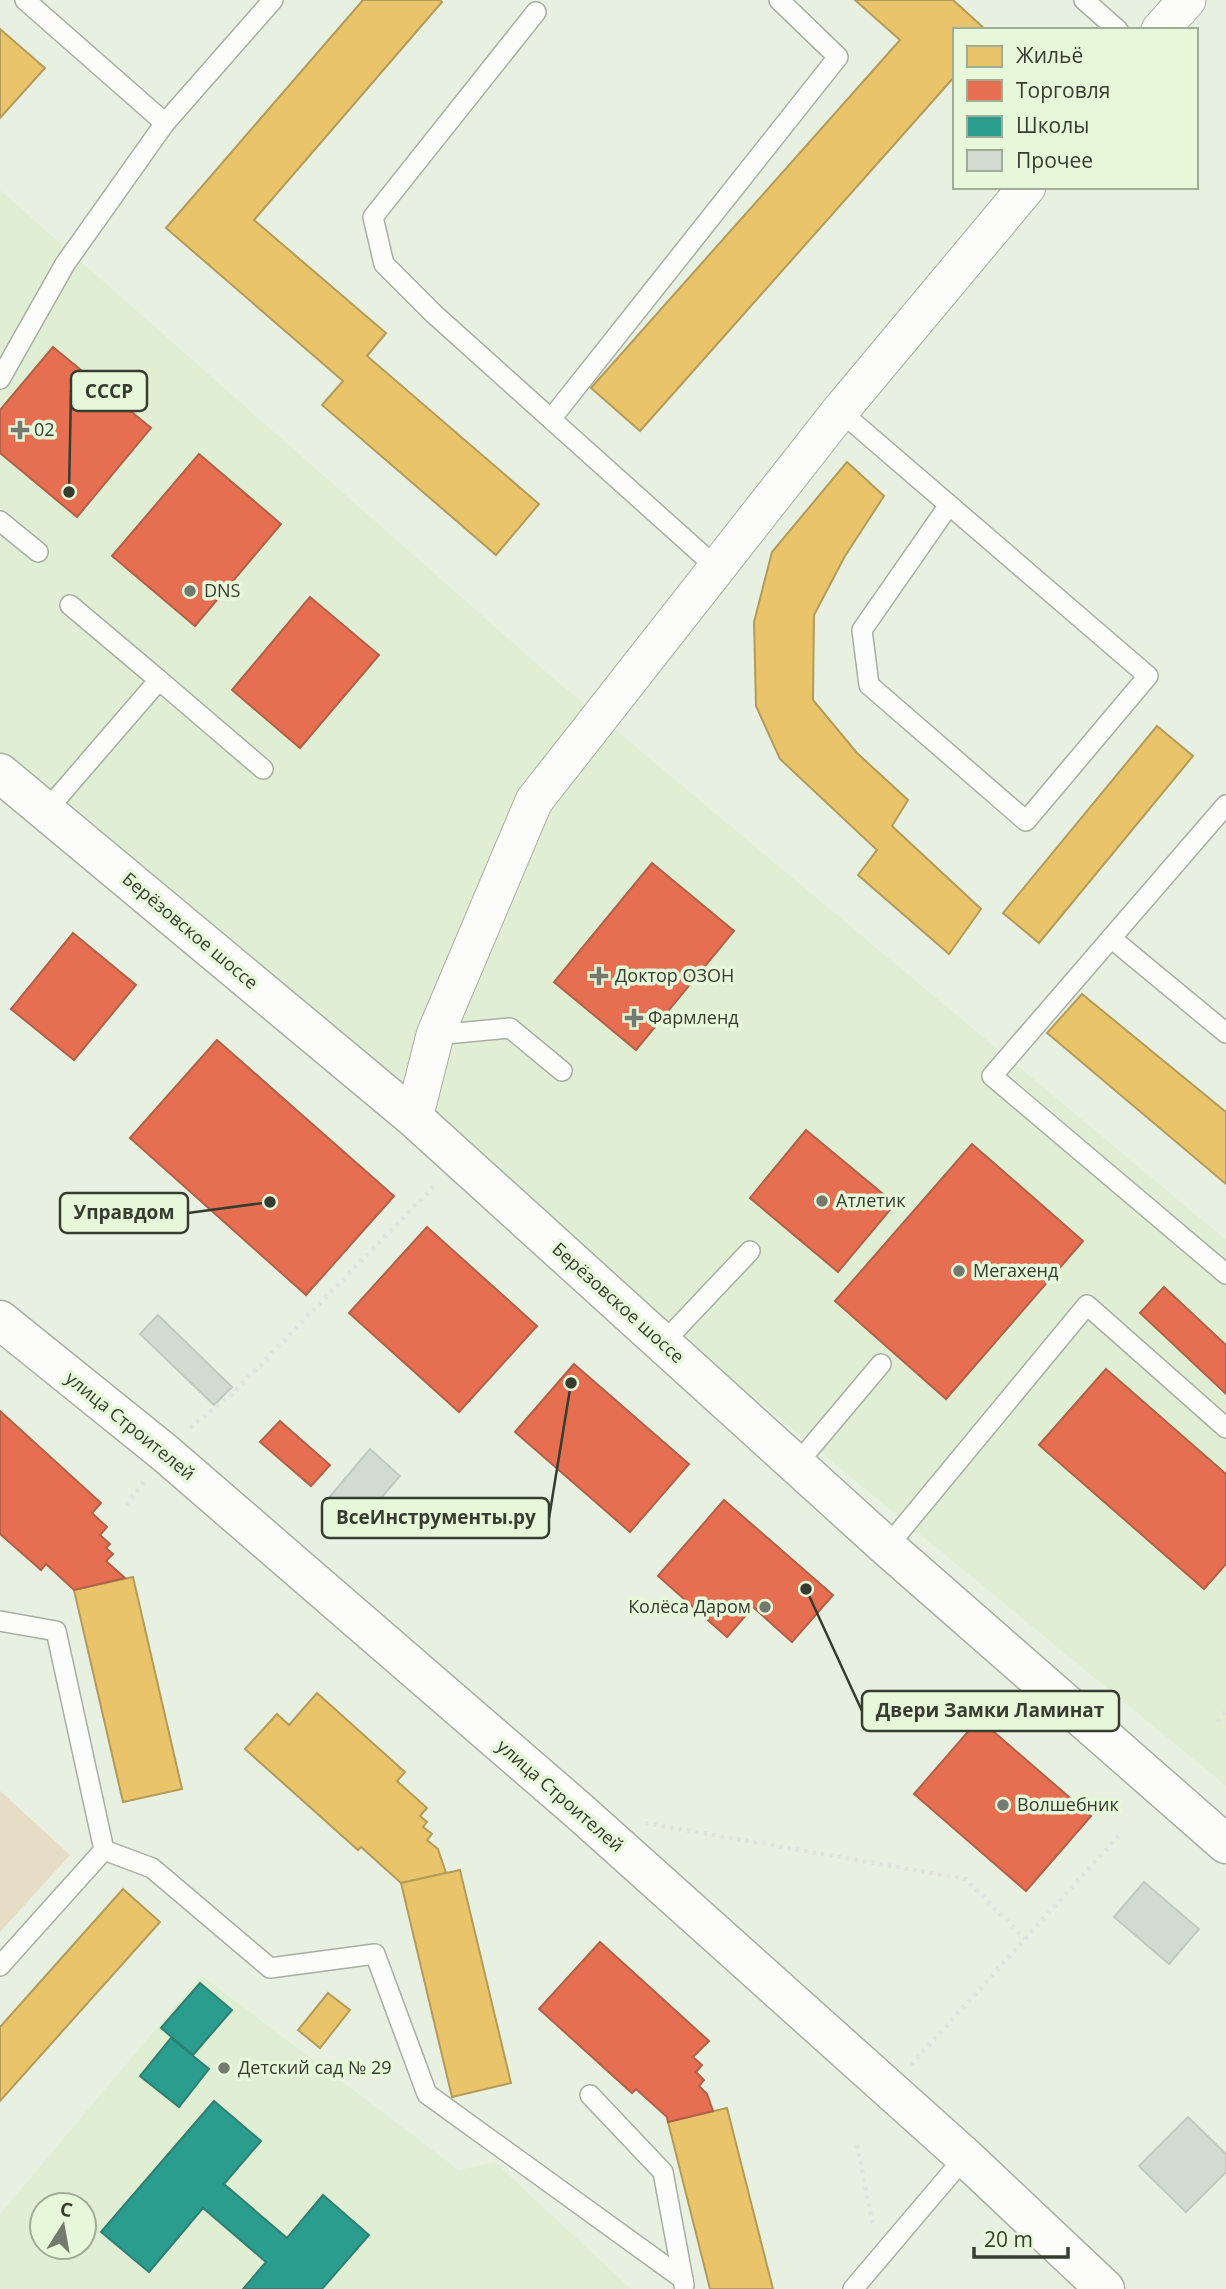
<svg xmlns="http://www.w3.org/2000/svg" width="1226" height="2289" font-family="'Open Sans',sans-serif">
  <style>
    .built { fill: #e0efd4; fill-rule: evenodd }
    .green { fill: #e7ddc7 }
    .homes { fill: #e9c46a; stroke: #b39b59; stroke-width: 2 }
    .shops { fill: #e76f51; stroke: #b26047; stroke-width: 2 }
    .schools { fill: #2a9d8f; stroke: #2e8072; stroke-width: 2 }
    .building { fill: #d1dbd0; stroke: #c0cabf; stroke-width: 2 }
    .lines { fill: none; stroke-linecap: round; stroke-linejoin: round }
    .lane-casing { stroke: #a8aea2; stroke-width: 22 }
    .street-casing { stroke: #a8aea2; stroke-width: 39 }
    .secondary-casing { stroke: #a8aea2; stroke-width: 41 }
    .path { stroke: #e0e3de; stroke-width: 4.5; stroke-dasharray: 3.5 5; stroke-linecap: butt }
    .lane { stroke: #fcfdfa; stroke-width: 19 }
    .street { stroke: #fcfdfa; stroke-width: 37 }
    .secondary { stroke: #fcfdfa; stroke-width: 38 }
    .poi-dot { fill: #747b6e; stroke: #e7f8da; stroke-width: 2.5 }
    .labels { text-anchor: middle; stroke-width: 7; stroke-linejoin: round; paint-order: stroke }
    .poi-label { font-size: 18px; fill: #363c30; stroke: #e7f8da; text-anchor: start }
    .street-label { font-size: 18px; fill: #363c30; stroke: #e7f8da }
    .leader { fill: none; stroke: #363c30; stroke-width: 2.5 }
    .callout-dot { fill: #363c30; stroke: #e7f8da; stroke-width: 2.5 }
    .callout { fill: #e7f8da; stroke: #363c30; stroke-width: 2.5 }
    .callout-label { font-size: 19px; text-anchor: middle; font-weight: bold; fill: #363c30 }
  </style>
  <rect width="100%" height="100%" fill="#e8f1e1"/>
  <g class="built">
    <polygon points="0,190 545,671 1226,1240 1226,1786 0,777"/>
    <path d="M 201,1975 L 459,2170 L 495,2162 L 631,2289 L 0,2289 L 0,2214 ZM 42,2205 L 84,2205 L 84,2247 L 42,2247 Z"/>
  </g>
  <polygon class="green" points="0,1791 70,1855 0,1932"/>
  <g class="homes">
    <polygon points="363,0 440,0 442,2 254,220 386,333 367,356 539,504 496,555 322,405 343,381 166,228"/>
    <polygon points="855,0 953,0 986,30 955,30 955,76 640,431 591,388 900,40"/>
    <polygon points="0,29 45,68 0,118"/>
    <polygon points="847,462 884,496 845,556 814,615 813,700 857,753 908,800 892,826 981,909 949,954 858,875 877,850 780,759 756,706 754,622 772,552"/>
    <polygon points="1157,726 1193,756 1039,943 1003,913"/>
    <polygon points="1082,994 1226,1112 1226,1184 1047,1033"/>
    <polygon points="133,1577 182,1789 123,1802 74,1590"/>
    <polygon points="317,1693 405,1772 397,1781 427,1808 420,1816 427,1822 423,1827 432,1834 427,1840 438,1849 446,1873 401,1883 361,1847 358,1850 245,1749 277,1714 289,1725"/>
    <polygon points="460,1870 511,2083 452,2097 401,1883"/>
    <polygon points="123,1889 160,1922 0,2101 0,2027"/>
    <polygon points="328,1993 350,2010 320,2048 298,2030"/>
    <polygon points="727,2108 773,2289 710,2289 668,2122"/>
  </g>
  <g class="shops">
    <polygon points="53,347 151,428 77,517 0,453 0,410"/>
    <polygon points="199,454 281,524 195,626 112,556"/>
    <polygon points="310,597 379,655 300,748 232,690"/>
    <polygon points="652,863 734,931 636,1050 554,982"/>
    <polygon points="73,933 136,985 74,1060 11,1009"/>
    <polygon points="217,1040 394,1196 306,1295 130,1138"/>
    <polygon points="806,1130 895,1204 838,1272 750,1198"/>
    <polygon points="972,1144 1083,1241 946,1399 835,1301"/>
    <polygon points="427,1227 537,1326 459,1412 349,1313"/>
    <polygon points="1164,1287 1226,1345 1226,1394 1140,1313"/>
    <polygon points="574,1364 689,1464 630,1532 515,1432"/>
    <polygon points="1106,1369 1226,1474 1226,1564 1204,1589 1039,1445"/>
    <polygon points="0,1411 101,1503 92,1513 107,1527 100,1535 110,1544 106,1548 113,1554 106,1561 125,1578 74,1590 46,1564 41,1570 0,1534"/>
    <polygon points="280,1421 330,1465 311,1486 260,1442"/>
    <polygon points="724,1500 833,1595 792,1642 753,1607 727,1637 658,1576"/>
    <polygon points="979,1719 1091,1816 1026,1891 914,1794"/>
    <polygon points="600,1942 709,2041 693,2057 702,2065 696,2072 704,2080 699,2086 707,2094 713,2111 668,2122 667,2117 636,2089 632,2093 539,2009"/>
  </g>
  <g class="schools">
    <polygon points="200,1983 232,2010 193,2055 161,2028"/>
    <polygon points="171,2038 209,2069 179,2107 140,2076"/>
    <polygon points="214,2101 261,2141 224,2184 287,2238 323,2195 369,2235 322,2289 243,2289 266,2262 203,2208 149,2272 101,2232"/>
  </g>
  <g class="building">
    <polygon points="158,1315 232,1387 214,1405 140,1334"/>
    <polygon points="370,1449 400,1476 357,1526 327,1500"/>
    <polygon points="1144,1882 1199,1929 1169,1964 1114,1917"/>
    <polygon points="1188,2117 1226,2154 1226,2172 1186,2212 1139,2166"/>
  </g>
  <g class="lines">
    <g class="lane-casing">
      <g id="lane">
        <polyline points="25,0 165,123"/>
        <polyline points="1084,0 1118,30"/>
        <polyline points="536,12 373,217 384,264 434,314 717,568"/>
        <polyline points="0,379 65,264 165,123 273,0"/>
        <polyline points="840,411 1148,676 1026,821 869,685 862,630 949,505"/>
        <polyline points="551,419 838,57 779,0"/>
        <polyline points="0,521 38,552"/>
        <polyline points="159,680 263,769"/>
        <polyline points="1226,805 992,1076 1226,1274"/>
        <polyline points="46,811 159,680 70,605"/>
        <polyline points="1111,938 1226,1033"/>
        <polyline points="435,1035 510,1028 562,1071"/>
        <polyline points="663,1343 750,1251"/>
        <polyline points="796,1465 881,1364"/>
        <polyline points="887,1547 1087,1305 1226,1428"/>
        <polyline points="0,1621 56,1631 104,1850"/>
        <polyline points="104,1850 152,1868 270,1968 375,1954 427,2094 683,2279"/>
        <polyline points="0,1966 104,1850"/>
        <polyline points="590,2095 663,2172 684,2285"/>
        <polyline points="853,2289 965,2157"/>
      </g>
    </g>
    <g class="street-casing">
      <g id="street">
        <polyline points="1160,30 1187,0"/>
        <polyline points="414,1118 435,1035 534,801 840,411 1027,187"/>
      </g>
    </g>
    <g class="secondary-casing">
      <g id="secondary">
        <polyline points="0,773 414,1118 887,1547 1226,1844"/>
        <polyline points="0,1320 165,1453 579,1811 965,2157 1105,2289"/>
      </g>
    </g>
    <g class="path">
      <polyline points="190,1428 232,1394 437,1183"/>
      <polyline points="126,1505 146,1479"/>
      <polyline points="1217,1721 1226,1711"/>
      <polyline points="645,1823 966,1879 1025,1939"/>
      <polyline points="911,2065 1121,1833"/>
      <polyline points="857,2145 873,2226"/>
    </g>
    <use href="#lane" class="lane"/>
    <use href="#street" class="street"/>
    <use href="#secondary" class="secondary"/>
  </g>
  <g class="poi-dot">
    <path d="M16.5 419.5h7v7h7v7h-7v7h-7v-7h-7v-7h7z"/>
    <circle cx="190" cy="591" r="7"/>
    <path d="M595.5 965.5h7v7h7v7h-7v7h-7v-7h-7v-7h7z"/>
    <path d="M630.5 1007.5h7v7h7v7h-7v7h-7v-7h-7v-7h7z"/>
    <circle cx="822" cy="1201" r="7"/>
    <circle cx="959" cy="1271" r="7"/>
    <circle cx="765" cy="1607" r="7"/>
    <circle cx="1003" cy="1805" r="7"/>
    <circle cx="224" cy="2068" r="7"/>
  </g>
  <g class="labels">
    <g class="poi-label">
      <text x="34" y="436">02</text>
      <text x="204" y="597">DNS</text>
      <text x="615" y="982">Доктор ОЗОН</text>
      <text x="648" y="1024">Фармленд</text>
      <text x="836" y="1207">Атлетик</text>
      <text x="973" y="1277">Мегахенд</text>
      <text x="751" y="1613" text-anchor="end">Колёса Даром</text>
      <text x="1017" y="1811">Волшебник</text>
      <text x="238" y="2074">Детский сад № 29</text>
    </g>
    <g class="street-label">
      <text transform="translate(190 931) rotate(40)" y="6">Берёзовское шоссе</text>
      <text transform="translate(618 1303) rotate(42)" y="6">Берёзовское шоссе</text>
      <text transform="translate(130 1426) rotate(39)" y="6">улица Строителей</text>
      <text transform="translate(560 1796) rotate(41)" y="6">улица Строителей</text>
    </g>
  </g>
  <path class="leader" d="M69 492L71 391M270 1202L188 1213M571 1383L549 1518M806 1589L862 1711"/>
  <g class="callout-dot">
    <circle cx="69" cy="492" r="7"/>
    <circle cx="270" cy="1202" r="7"/>
    <circle cx="571" cy="1383" r="7"/>
    <circle cx="806" cy="1589" r="7"/>
  </g>
  <g class="callout">
    <rect x="71" y="371" width="76" height="40" rx="7"/>
    <rect x="60" y="1193" width="128" height="40" rx="7"/>
    <rect x="322" y="1498" width="227" height="40" rx="7"/>
    <rect x="862" y="1691" width="257" height="40" rx="7"/>
  </g>
  <g class="callout-label">
    <text x="109" y="398">СССР</text>
    <text x="124" y="1219">Управдом</text>
    <text x="436" y="1524">ВсеИнструменты.ру</text>
    <text x="990" y="1717">Двери Замки Ламинат</text>
  </g>
  <rect x="953" y="28" width="245" height="161" fill="#e7f8da" stroke="#a0ad96" stroke-width="2"/>
  <rect x="967" y="46" width="35" height="21" fill="#e9c46a" stroke="#a0ad96" stroke-width="2"/>
  <text x="1016" y="63" font-size="21" fill="#363c30">Жильё</text>
  <rect x="967" y="80" width="35" height="21" fill="#e76f51" stroke="#a0ad96" stroke-width="2"/>
  <text x="1016" y="98" font-size="21" fill="#363c30">Торговля</text>
  <rect x="967" y="116" width="35" height="21" fill="#2a9d8f" stroke="#a0ad96" stroke-width="2"/>
  <text x="1016" y="133" font-size="21" fill="#363c30">Школы</text>
  <rect x="967" y="150" width="35" height="21" fill="#d1dbd0" stroke="#a0ad96" stroke-width="2"/>
  <text x="1016" y="168" font-size="21" fill="#363c30">Прочее</text>
  <g transform="translate(63 2226) rotate(11)"><circle r="33" fill="#e7f8da" stroke="#a0ad96" stroke-width="2"/>
  <path d="M0-5L12 26L0 18L-12 26Z" fill="#747b6e"/>
  <text y="-10" font-size="19" font-weight="bold" text-anchor="middle" fill="#363c30">С</text>
  </g>
  <path d="M974 2247v10h94v-10" fill="none" stroke="#363c30" stroke-width="3.5"/>
  <text x="984" y="2247" font-size="21" fill="#363c30" stroke="#e7f8da" stroke-width="5" paint-order="stroke">20 m</text>
</svg>
